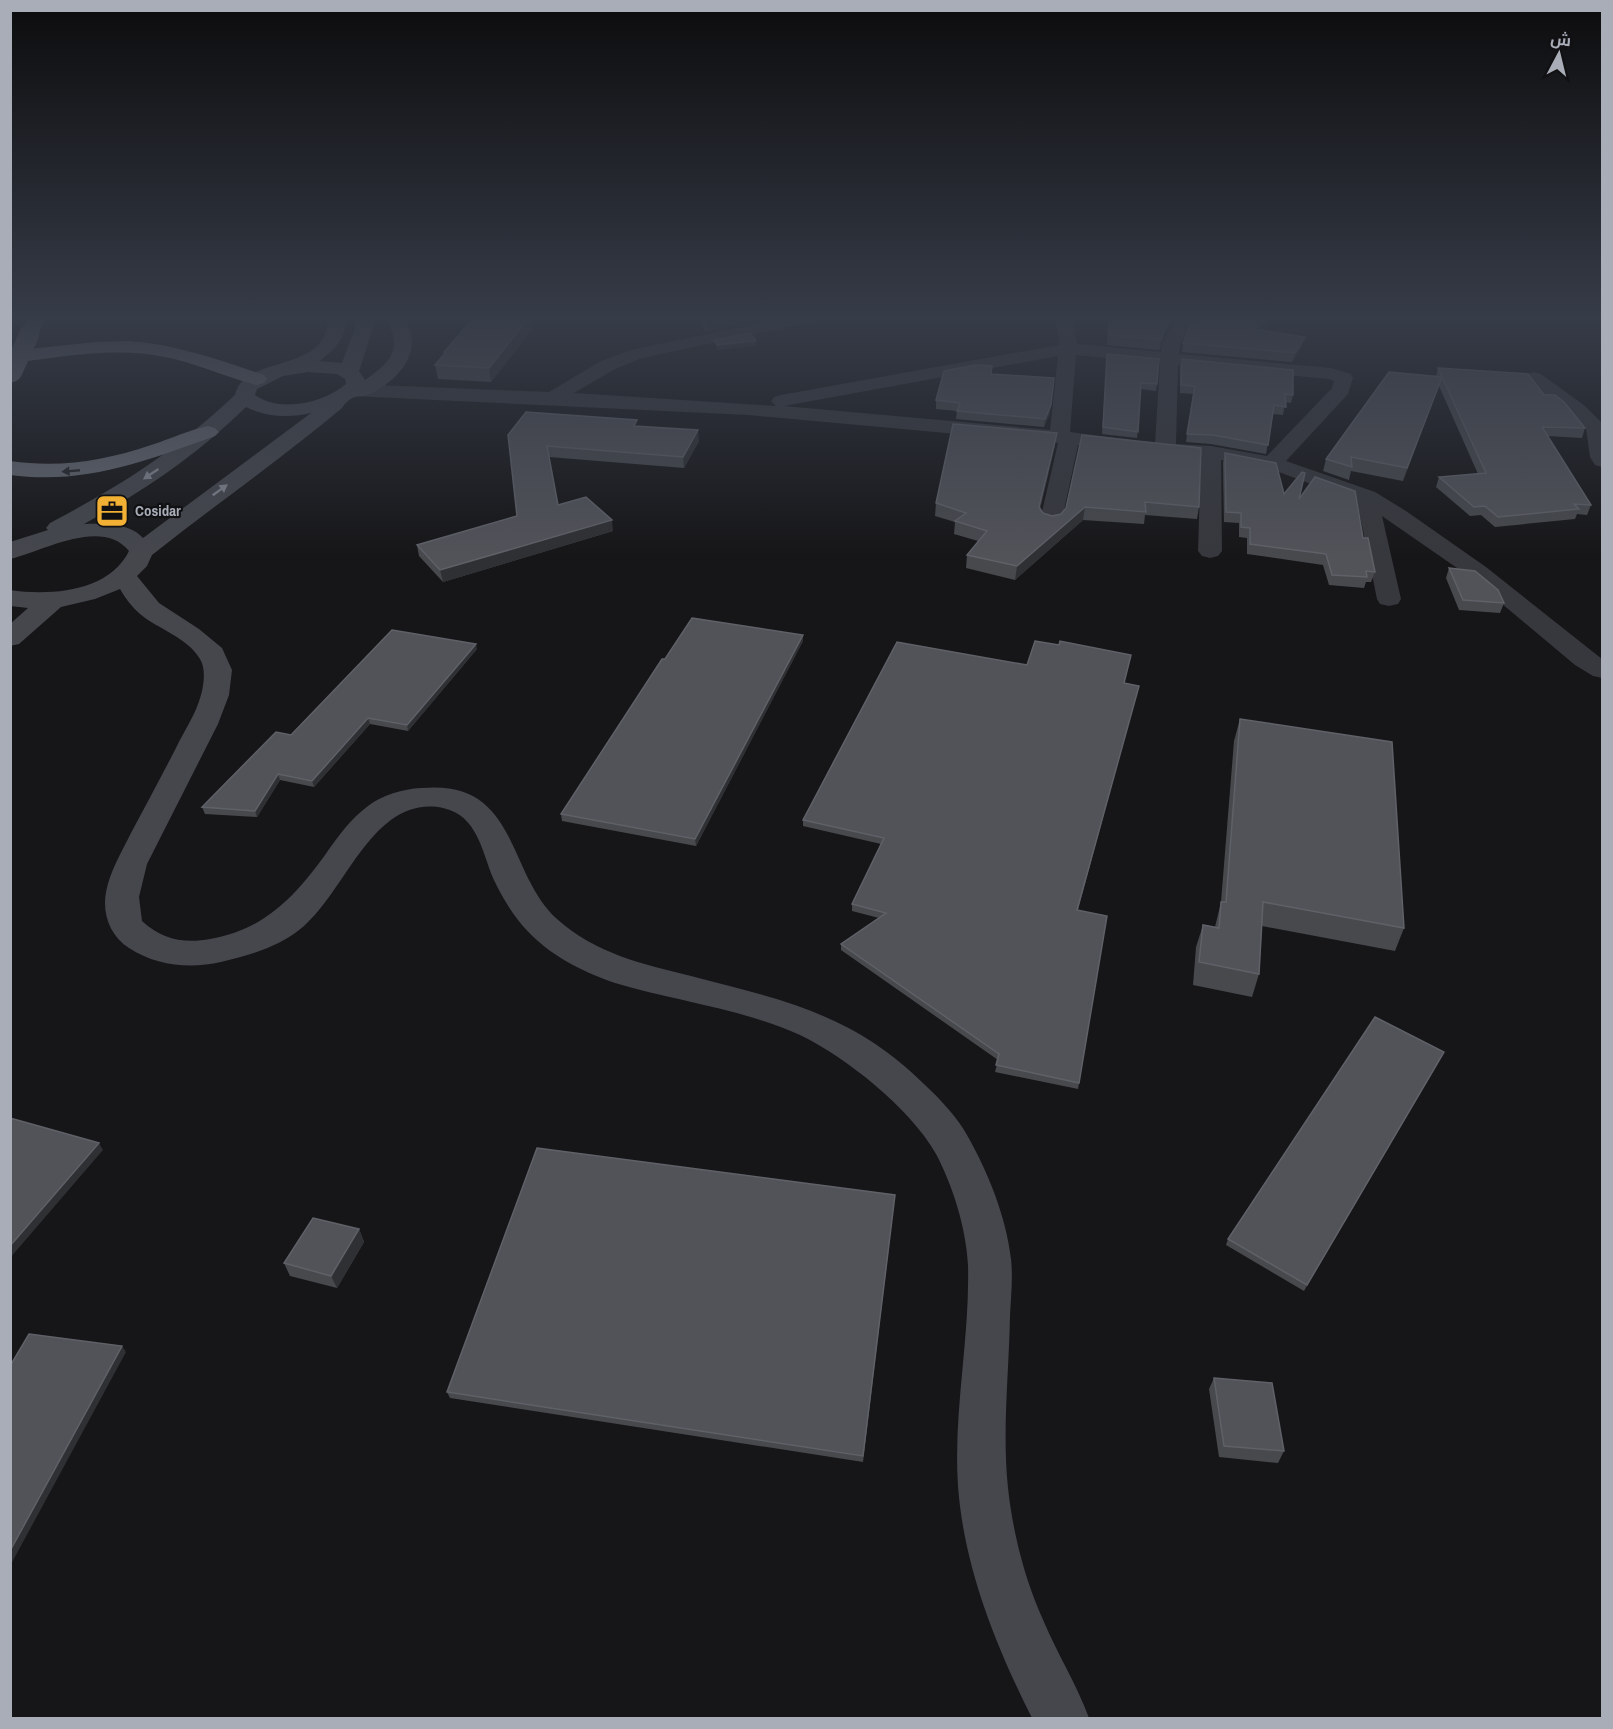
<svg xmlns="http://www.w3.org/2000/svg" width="1613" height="1729" font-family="'Archivo Narrow',Cairo,sans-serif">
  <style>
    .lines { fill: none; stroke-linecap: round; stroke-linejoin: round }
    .street { fill: #37383d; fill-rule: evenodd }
    .secondary { fill: #45474d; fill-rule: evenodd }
    .highway { fill: #63666e; fill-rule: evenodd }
    .highway-bridge { stroke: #63666e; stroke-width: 20 }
    .wall { fill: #47494d }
    .shaded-wall { fill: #2f3033 }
    .building { fill: #525359; stroke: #5f6168; stroke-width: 1.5 }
    .oneway { fill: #26262a }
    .oneway2 { fill: #858993 }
    .labels { text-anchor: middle; stroke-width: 4.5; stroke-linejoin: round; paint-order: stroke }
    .far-poi-label { font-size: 15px; font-weight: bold; fill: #a8adb8; stroke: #111113; text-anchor: start }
  </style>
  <rect width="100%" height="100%" fill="#161618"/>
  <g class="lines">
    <g class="street">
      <path d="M 798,315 L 830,315 L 827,319 L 821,320 L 642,358 L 615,369 L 574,393 L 776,406 L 771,401 L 774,397 L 781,395 L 1059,345 L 1056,315 L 1072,315 L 1077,344 L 1161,352 C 1161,337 1176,319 1191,315 C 1197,313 1205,315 1211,315 C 1201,332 1180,327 1179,354 L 1331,368 L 1351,374 L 1353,378 L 1348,394 L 1286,461 L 1375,492 L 1406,511 L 1486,567 L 1602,659 L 1602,678 L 1593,676 L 1575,665 L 1470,577 L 1382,516 L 1401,599 L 1398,604 L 1389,606 L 1380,604 L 1377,599 L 1357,501 L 1268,468 L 1221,460 L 1222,551 L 1218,556 L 1210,558 L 1202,556 L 1198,551 L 1201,458 L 1165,456 L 1078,445 L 1062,520 L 1059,525 L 1051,527 L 1043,525 L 1040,520 L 1058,443 L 748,415 L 352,396 L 345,394 L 342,390 L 345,386 L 352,384 L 549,392 L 601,361 L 631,350 ZM 1076,355 L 1160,363 L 1155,443 L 1070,432 ZM 1058,356 L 1050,430 L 784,406 ZM 1178,365 L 1329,379 L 1334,381 L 1332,388 L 1267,456 L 1211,446 L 1176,444 Z"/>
      <polygon points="1534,372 1541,374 1585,406 1602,423 1602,467 1595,465 1590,457 1586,428 1527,382 1525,378 1527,374"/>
    </g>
    <path class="secondary" d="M 328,315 L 346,315 C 348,335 336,350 319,361 L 342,363 L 356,325 L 355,315 L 373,315 L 374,325 L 359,371 L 365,380 C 394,360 403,347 384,315 L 402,315 C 426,346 403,377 372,393 C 358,400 354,391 342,408 C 281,459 215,505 152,555 L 147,566 L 137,576 L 159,603 L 199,629 L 222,648 L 232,670 L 229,695 L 218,724 L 147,864 L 139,897 L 142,921 C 161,939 184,944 210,939 C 263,930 294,898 325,855 C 337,838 350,819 368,806 C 382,795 403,789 421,788 C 519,779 505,871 557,919 C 596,954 643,964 691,976 C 784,1000 855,1015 925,1085 C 941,1100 957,1117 967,1135 C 988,1172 1006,1216 1011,1259 C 1013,1277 1011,1297 1010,1316 C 1009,1373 1002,1431 1008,1488 C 1013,1534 1025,1580 1044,1622 C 1058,1655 1077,1685 1089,1718 L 1032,1718 C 996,1646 964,1568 958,1486 C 953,1412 970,1339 968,1265 C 966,1228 953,1186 936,1154 C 910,1108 847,1058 800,1035 C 743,1009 675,1001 615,983 C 577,970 542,951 518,920 C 508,907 500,893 493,878 C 482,851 477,815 443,808 C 374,794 347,889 304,926 C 281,946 251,955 221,962 C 191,969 156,966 129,948 C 110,936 102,914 106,892 C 110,871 121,853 131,833 C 146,805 161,777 176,748 C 184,731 196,714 201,695 C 204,684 206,669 200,659 C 188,638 158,629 140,614 C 132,607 125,598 120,589 L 95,599 L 61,607 L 19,644 L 10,646 L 10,624 L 28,608 L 10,606 L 10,590 C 50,596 109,592 129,551 C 102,517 43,551 10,559 L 10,542 L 48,530 L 46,528 L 50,523 C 122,485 175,451 235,395 C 244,353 330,376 328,315 ZM 308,372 L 337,374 L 345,379 L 346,384 C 324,403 280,413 255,395 L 257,389 L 283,376 ZM 246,407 C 266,417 289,418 311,413 L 143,538 C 130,523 103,523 84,524 C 144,491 197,455 246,407 Z"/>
    <g class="highway">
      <polygon points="29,315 47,315 36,339 22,339 20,335"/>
      <path d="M 128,341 C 176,344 220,360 264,375 L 267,379 L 264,383 L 257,385 C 224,377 193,361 159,356 C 110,347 59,358 10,363 L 10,351 L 95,342 Z"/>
      <path d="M 208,426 L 215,428 L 219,432 L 215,436 C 146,461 85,485 10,475 L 10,461 C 60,468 104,461 151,445 C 170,439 189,430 208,426 Z"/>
    </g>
    <polyline class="highway-bridge" points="12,372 29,335"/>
  </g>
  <g class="wall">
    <polygon points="531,315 533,328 491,382 438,379 435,365 444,354 444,352"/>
    <polygon points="696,315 741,315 742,324 706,332"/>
    <polygon points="747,315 758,315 757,319"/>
    <polygon points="1109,315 1186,315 1173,323 1165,334 1159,350 1107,345"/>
    <polygon points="1208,315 1283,315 1263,330 1302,346 1292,362 1182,352 1183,343"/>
    <polygon points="1107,354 1157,384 1156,391 1141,389 1137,438 1102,434"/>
    <polygon points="1182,359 1293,395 1291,403 1285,402 1283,415 1273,414 1266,454 1211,444 1186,442 1193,394 1180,393 1180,367"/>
    <polygon points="1438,368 1544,395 1585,428 1582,438 1548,436 1591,505 1587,515 1577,514 1575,519 1495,527 1481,515 1470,516 1436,487 1439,477 1478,474 1439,386 1403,481 1351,471 1349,480 1323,471 1326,459 1436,376"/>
    <polygon points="992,374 1050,413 1044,427 956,419 957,411 936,409 936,400"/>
    <polygon points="638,426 699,441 684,468 549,457 558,505 613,531 443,582 419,556 417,545 517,516 508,435"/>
    <polygon points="1082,435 1199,507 1197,519 1145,515 1144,524 1083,520 1015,580 966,568 967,555 978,541 954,534 955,522 935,516 936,503 1055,445 1040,509 1043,513 1052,516 1061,514 1066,508"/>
    <polygon points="1225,453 1284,494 1299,499 1363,538 1375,572 1371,582 1366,582 1364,588 1329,585 1323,565 1247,554 1247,538 1239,537 1239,523 1224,522 1223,463"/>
    <polygon points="1449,568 1504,603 1500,613 1459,610 1446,578"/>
    <polygon points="803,641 696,846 562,821 561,814 665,659"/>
    <polygon points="477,649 408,731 370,724 314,787 280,780 257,817 205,814 202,807 291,735"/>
    <polygon points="1124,683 1137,692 1078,910 1079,1083 1078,1089 995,1072 998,1060 841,950 841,944 879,918 852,911 852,904 881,844 803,826 803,820"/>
    <polygon points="1240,719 1404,928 1395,951 1262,926 1259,974 1252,997 1193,985 1196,947 1203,925 1215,927 1221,902 1234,741"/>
    <polygon points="1441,1058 1304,1291 1226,1245 1228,1239"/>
    <polygon points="895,1195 863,1462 450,1398 447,1392"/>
    <polygon points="359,1229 364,1242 337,1288 290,1276 284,1263"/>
    <polygon points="1214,1378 1284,1451 1278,1463 1219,1457 1209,1389"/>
  </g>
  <g class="shaded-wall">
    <polygon points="531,315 533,328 491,382 489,368"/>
    <polygon points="728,315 741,315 742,324 706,332 706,319"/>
    <polygon points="1174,315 1186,315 1173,323 1165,334 1159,350 1161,340 1166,325"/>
    <polygon points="1273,315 1283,315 1253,338 1255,329"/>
    <polygon points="1305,337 1302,346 1292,362 1295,353"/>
    <polygon points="756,341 756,346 717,350 717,345"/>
    <polygon points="1442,377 1438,389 1403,481 1407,468"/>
    <polygon points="1051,405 1050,413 1044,427 1045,419"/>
    <polygon points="698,430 699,441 684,468 683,457"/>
    <polygon points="1057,433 1055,445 1038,519 1039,507"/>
    <polygon points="1085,507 1083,520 1015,580 1017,566"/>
    <polygon points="612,520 613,531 443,582 440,570"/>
    <polygon points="803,635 803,641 696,846 695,839"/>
    <polygon points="476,644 477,649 408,731 407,725"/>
    <polygon points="368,718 370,724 314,787 312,781"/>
    <polygon points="278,774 280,780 257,817 255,811"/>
    <polygon points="1444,1052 1441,1058 1304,1291 1307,1285"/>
    <polygon points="99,1143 103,1150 10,1258 10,1246"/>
    <polygon points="359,1229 364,1242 337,1288 331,1276"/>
    <polygon points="122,1346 126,1352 10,1566 10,1551"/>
  </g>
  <g class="building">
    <polygon points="476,315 531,315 489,368 435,365 446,352 444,352"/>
    <polygon points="703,315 728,315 706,319"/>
    <polygon points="1110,315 1174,315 1166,325 1161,340 1109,335"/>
    <polygon points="1208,315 1273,315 1255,329 1305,337 1295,353 1183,343 1190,327"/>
    <polygon points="750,333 756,341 717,345 714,340"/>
    <polygon points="1107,354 1159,359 1157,384 1141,383 1138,432 1103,427"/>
    <polygon points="1182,359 1293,370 1293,395 1285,394 1286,407 1274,405 1268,445 1213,435 1187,434 1195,386 1181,385"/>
    <polygon points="976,365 992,366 991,374 1054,378 1051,405 1045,419 957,411 960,403 936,400 944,371"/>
    <polygon points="1438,368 1528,374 1544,395 1555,395 1564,402 1585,428 1542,427 1591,505 1574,504 1579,509 1498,517 1485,506 1474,507 1439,477 1486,473"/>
    <polygon points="1389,372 1442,377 1407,468 1351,457 1352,467 1326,459"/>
    <polygon points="526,412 637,420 634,426 698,430 683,457 547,446 558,505 586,497 612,520 440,570 417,545 517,516 508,435"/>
    <polygon points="953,424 1057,433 1039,507 1043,513 1052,516 1061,514 1066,508 1082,435 1201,448 1199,507 1145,502 1146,512 1085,507 1017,566 967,555 987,531 955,521 966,513 936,503"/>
    <polygon points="1225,453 1276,463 1284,494 1302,472 1305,473 1299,499 1315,477 1355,491 1363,538 1368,538 1375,572 1366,571 1367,577 1332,575 1326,554 1250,544 1250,528 1241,527 1241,513 1226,512"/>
    <polygon points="1449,568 1475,571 1498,590 1504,603 1463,600"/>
    <polygon points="692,618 803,635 695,839 561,814 662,659 665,659"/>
    <polygon points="392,630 476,644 407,725 368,718 312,781 278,774 255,811 202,807 276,732 291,735"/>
    <polygon points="1035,641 1059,645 1060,641 1131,655 1124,683 1139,686 1077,910 1107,916 1079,1083 996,1065 999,1054 841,944 886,913 852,904 884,838 803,820 897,642 1027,665"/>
    <polygon points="1240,719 1392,742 1404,928 1263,902 1259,974 1199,962 1203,925 1219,928 1221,902 1226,902"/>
    <polygon points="1375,1017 1444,1052 1307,1285 1228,1239"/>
    <polygon points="10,1118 99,1143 10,1246"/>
    <polygon points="537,1148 895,1195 863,1456 447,1392"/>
    <polygon points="313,1218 359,1229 331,1276 284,1263"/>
    <polygon points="29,1334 122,1346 10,1551 10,1366"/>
    <polygon points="1214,1378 1272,1383 1284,1451 1224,1446"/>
  </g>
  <defs><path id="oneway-solid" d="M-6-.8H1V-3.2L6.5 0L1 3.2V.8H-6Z" transform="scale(1.5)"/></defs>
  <use class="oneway" href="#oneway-solid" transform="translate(71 471) rotate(175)"/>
  <g class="oneway2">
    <use href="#oneway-solid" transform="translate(151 474) rotate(146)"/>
    <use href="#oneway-solid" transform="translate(220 490) rotate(-36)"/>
  </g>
  <linearGradient id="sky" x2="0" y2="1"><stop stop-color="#0c0c0d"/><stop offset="0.57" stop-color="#363c48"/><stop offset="1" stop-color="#363c48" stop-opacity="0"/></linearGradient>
  <rect width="1613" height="557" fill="url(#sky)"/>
  <defs>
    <g id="office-square" transform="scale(1.725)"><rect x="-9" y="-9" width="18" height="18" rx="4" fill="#f2b134" stroke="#111113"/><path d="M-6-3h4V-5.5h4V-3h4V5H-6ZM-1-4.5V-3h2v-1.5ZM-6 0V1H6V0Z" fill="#111"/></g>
  </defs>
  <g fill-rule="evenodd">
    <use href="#office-square" x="112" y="511"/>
  </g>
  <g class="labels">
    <g class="far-poi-label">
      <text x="135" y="516">Cosidar</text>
    </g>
  </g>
  <rect width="1613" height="1729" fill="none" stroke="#a8adb8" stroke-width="24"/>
  <g transform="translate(1559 54) rotate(7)" stroke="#111113" stroke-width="4.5" paint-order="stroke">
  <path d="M0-4.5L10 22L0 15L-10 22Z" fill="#a8adb8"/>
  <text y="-9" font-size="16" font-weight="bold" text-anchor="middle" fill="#a8adb8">ش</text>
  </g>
</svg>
